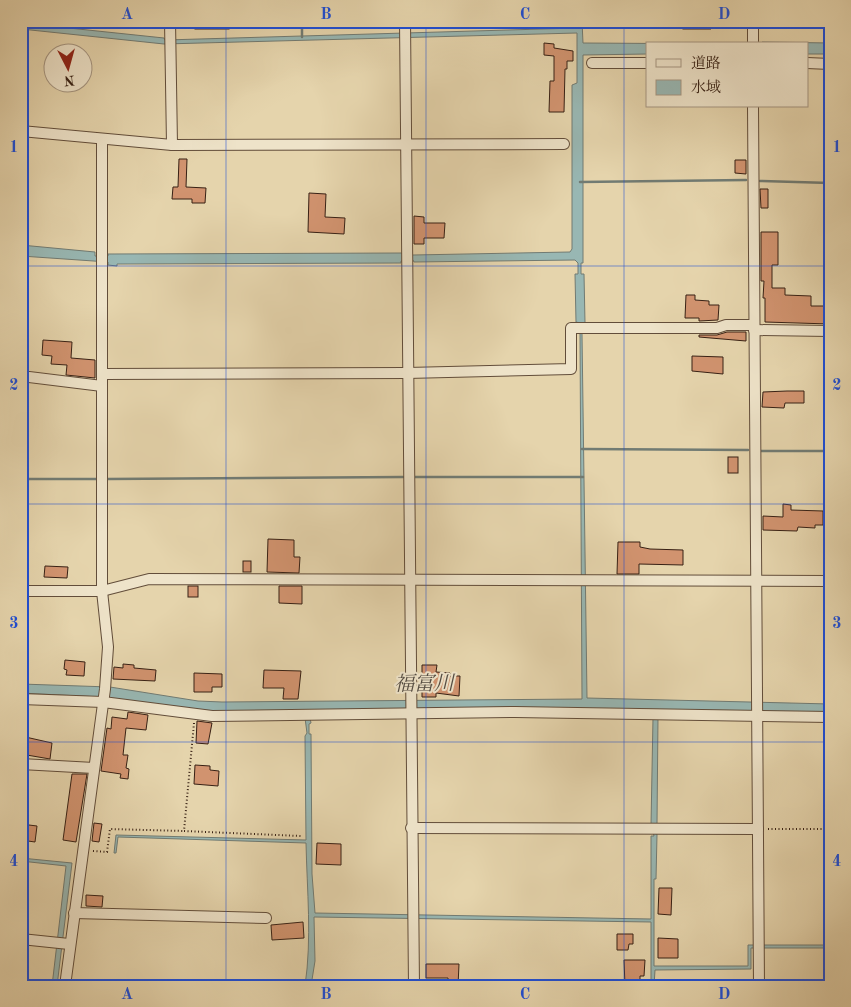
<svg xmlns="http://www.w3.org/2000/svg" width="851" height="1007" font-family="'Old Standard TT','Noto Serif JP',serif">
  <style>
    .water { fill: #98b7b3; stroke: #717b73; fill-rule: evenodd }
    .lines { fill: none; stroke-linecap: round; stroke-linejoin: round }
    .stream { stroke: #717b73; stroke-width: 2.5 }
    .building { fill: #d1936f; stroke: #372014 }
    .minor-casing { stroke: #624d3a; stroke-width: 12 }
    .path { stroke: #372014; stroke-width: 2; stroke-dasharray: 1 2.5; stroke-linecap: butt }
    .minor { stroke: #eee3c9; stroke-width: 10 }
    .grid { fill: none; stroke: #1d4ed8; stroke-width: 1; stroke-opacity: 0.55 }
    .labels { text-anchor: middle; stroke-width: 4; stroke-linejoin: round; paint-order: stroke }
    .water-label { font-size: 20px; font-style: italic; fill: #544d44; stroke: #eee3c9 }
    .neatline { fill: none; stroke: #1d4ed8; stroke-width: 2 }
    .grid-label { font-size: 16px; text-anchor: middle; font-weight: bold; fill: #1d4ed8 }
  </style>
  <rect width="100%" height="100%" fill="#e5d4ac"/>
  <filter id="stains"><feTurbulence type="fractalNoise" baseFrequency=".004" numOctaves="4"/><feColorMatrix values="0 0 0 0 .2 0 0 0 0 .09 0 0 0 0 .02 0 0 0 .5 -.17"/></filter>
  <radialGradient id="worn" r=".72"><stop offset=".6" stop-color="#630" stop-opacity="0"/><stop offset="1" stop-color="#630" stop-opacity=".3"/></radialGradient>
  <g class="water">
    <path d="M 577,21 L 582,21 L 583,43 L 743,44 L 647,44 L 647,54 L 583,55 L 583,263 L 581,263 L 581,274 L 584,274 L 585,323 L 582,323 L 582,334 L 587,698 L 830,704 L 830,713 L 658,717 L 657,824 L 655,824 L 657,835 L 656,879 L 654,879 L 654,966 L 748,966 L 748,945 L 830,945 L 830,948 L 751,948 L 751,969 L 655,970 L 654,986 L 651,986 L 651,922 L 314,917 L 315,961 L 311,986 L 305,986 C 312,938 307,891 306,843 L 118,837 L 116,853 L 114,853 L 116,835 L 306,840 L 305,736 L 307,733 L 305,718 L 195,710 L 100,697 L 21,693 L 21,684 L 110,687 L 198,701 L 222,702 L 582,699 L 580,334 L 580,323 L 576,322 L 575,274 L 578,274 L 578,263 L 575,260 L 414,262 L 413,260 L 401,261 L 401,263 L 117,264 L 117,266 L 108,265 L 108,262 L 21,256 L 21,245 L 95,252 L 95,256 L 108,256 L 108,254 L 401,253 L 413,255 L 570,252 L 572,249 L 572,85 L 577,83 L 577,33 L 164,44 L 21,29 L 21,23 L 164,38 L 165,40 L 577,28 ZM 655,710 L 653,718 L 651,825 L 654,836 L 651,836 L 651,919 L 315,913 L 312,874 L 311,734 L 309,734 L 309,724 L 311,723 L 310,718 Z"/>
    <polygon points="762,42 830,43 830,54 807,54 807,44 760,44"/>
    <polygon points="21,858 72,863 57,986 52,986 66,866 21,861"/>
  </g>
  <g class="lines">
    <g class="stream">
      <polyline points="302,21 302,37"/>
      <polyline points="760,181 830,183"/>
      <polyline points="580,182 746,180"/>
      <polyline points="582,449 748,450"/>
      <polyline points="761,451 830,451"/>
      <polyline points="415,477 583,477"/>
      <polyline points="21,479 96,479"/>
      <polyline points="108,479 403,477"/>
    </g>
  </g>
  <g class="building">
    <rect x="195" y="21" width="34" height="8"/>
    <polygon points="679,21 712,21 711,29 683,29 679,27"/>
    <polygon points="544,43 554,44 554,48 573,51 573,61 567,61 567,69 565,69 564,112 549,112 550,81 554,81 554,56 544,55"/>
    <polygon points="179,159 187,159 186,187 206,188 205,203 192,203 192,199 172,199 173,187 178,187"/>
    <polygon points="735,160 746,160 746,174 735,173"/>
    <polygon points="760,189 768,189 768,208 761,208"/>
    <polygon points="309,193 326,194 325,217 345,218 344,234 308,232"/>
    <polygon points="414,216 424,217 424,223 445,223 444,238 424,238 424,244 414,244"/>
    <polygon points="761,232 778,232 778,265 772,265 772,288 785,288 785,295 811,296 811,306 830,306 830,324 765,322 765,298 763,298 764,281 761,281"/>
    <polygon points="686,295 695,295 695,300 709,301 709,305 719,305 718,320 699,321 699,318 685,318"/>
    <polygon points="727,332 746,332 746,341 699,337 699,335 717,335"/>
    <polygon points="43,340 72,342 71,358 95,360 95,378 66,375 67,365 51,364 52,356 42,355"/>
    <polygon points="692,356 723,357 723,374 692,371"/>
    <polygon points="787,391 804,391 804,403 785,403 784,408 762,407 763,392"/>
    <rect x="728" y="457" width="10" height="16"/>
    <polygon points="783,504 791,505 791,510 823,511 823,525 815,525 815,528 798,527 797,531 763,530 763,516 783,517"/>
    <polygon points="268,539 294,540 294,557 300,557 299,573 267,572"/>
    <polygon points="618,542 640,542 640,547 650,549 683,550 683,565 639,564 639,574 617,574"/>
    <rect x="243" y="561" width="8" height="11"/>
    <polygon points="45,566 68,567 67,578 44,577"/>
    <rect x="188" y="586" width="10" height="11"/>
    <polygon points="279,586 302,586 302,604 279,603"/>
    <polygon points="65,660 85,662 84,676 66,675 67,670 64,669"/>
    <polygon points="123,664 134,665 134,668 156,670 155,681 113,679 114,667 123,668"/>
    <polygon points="422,665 437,665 436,672 450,673 450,676 460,676 459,696 436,693 436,697 422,697"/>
    <polygon points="264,670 301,671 298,699 283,699 284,688 263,688"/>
    <polygon points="194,673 222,674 222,687 212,687 212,692 194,692"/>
    <polygon points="128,712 148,715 146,730 126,728 123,755 128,755 126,768 129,769 128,779 120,778 121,774 101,771 107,728 111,729 112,717 127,719"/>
    <polygon points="197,721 212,723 208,744 196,743"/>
    <polygon points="21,736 52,743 50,759 21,754"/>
    <polygon points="195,765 210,766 210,770 219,771 218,786 194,784"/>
    <polygon points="72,774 87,774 76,842 63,840"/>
    <polygon points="94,823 102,824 99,842 92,841"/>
    <polygon points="21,824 37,826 35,842 21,840"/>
    <polygon points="317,843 341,844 341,865 316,864"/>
    <polygon points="659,888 672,888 671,915 658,914"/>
    <polygon points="86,895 103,896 102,907 86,906"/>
    <polygon points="303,922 304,938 272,940 271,925"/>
    <polygon points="617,934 633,934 633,944 629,944 628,950 617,950"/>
    <polygon points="658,938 678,939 678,958 658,958"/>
    <polygon points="624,960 645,960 644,976 640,976 640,986 625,986"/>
    <polygon points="426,964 459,964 458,986 448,986 448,978 426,978"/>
  </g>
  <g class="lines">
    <g class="minor-casing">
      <g id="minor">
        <polyline points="170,21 172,145"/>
        <polyline points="405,21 414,986"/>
        <polyline points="753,21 753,44"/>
        <polyline points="592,63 647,63"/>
        <polyline points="807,63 830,64"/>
        <polyline points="753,106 759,986"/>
        <polyline points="21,131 172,145 564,144"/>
        <polyline points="754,330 830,331"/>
        <polyline points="102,374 407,373 571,369 571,328 717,328 726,325 754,325"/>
        <polyline points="21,376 102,386"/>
        <polyline points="21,591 102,591 149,579 830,581"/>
        <polyline points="21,699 103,702 212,716 515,712 830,717"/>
        <polyline points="21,764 94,768"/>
        <polyline points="411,828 758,829"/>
        <polyline points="74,913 266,918"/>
        <polyline points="21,939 69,944"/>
        <polyline points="65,986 105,689 108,647 102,591 102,139"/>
      </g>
    </g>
    <g class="path">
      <polyline points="194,723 184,831 301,836"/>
      <polyline points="768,829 830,829"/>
      <polyline points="93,851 107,852 110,829 184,831"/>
    </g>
    <use href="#minor" class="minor"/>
  </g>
  <path class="grid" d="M 226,21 L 226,986M 426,21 L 426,986M 624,21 L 624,986M 21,266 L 830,266M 21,504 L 830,504M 21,742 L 830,742"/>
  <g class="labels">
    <g class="water-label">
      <text transform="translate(424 683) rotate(-1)" y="7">福富川</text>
    </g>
  </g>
  <rect width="851" height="1007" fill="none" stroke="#e5d4ac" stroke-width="55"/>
  <rect x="646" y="42" width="162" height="65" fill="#eee3c9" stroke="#a59581"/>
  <rect x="656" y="59" width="25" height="8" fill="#eee3c9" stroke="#a59581"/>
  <text x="691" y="68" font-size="15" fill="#372014">道路</text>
  <rect x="656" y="80" width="25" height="15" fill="#98b7b3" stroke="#a59581"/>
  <text x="691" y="92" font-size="15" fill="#372014">水域</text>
  <g transform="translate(68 68) rotate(174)"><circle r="24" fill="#eee3c9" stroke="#a59581"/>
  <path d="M0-4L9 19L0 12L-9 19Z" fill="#8f2418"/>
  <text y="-8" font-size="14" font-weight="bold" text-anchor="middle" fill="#372014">N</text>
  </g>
  <rect x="28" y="28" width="796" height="952" class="neatline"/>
  <g class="grid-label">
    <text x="127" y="19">A</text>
    <text x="326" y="19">B</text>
    <text x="525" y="19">C</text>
    <text x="724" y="19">D</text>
    <text x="14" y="152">1</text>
    <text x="837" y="152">1</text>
    <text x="14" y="390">2</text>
    <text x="837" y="390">2</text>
    <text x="14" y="628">3</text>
    <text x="837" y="628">3</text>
    <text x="14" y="866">4</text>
    <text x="837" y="866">4</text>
    <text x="127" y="999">A</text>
    <text x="326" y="999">B</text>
    <text x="525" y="999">C</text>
    <text x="724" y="999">D</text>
  </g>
  <rect width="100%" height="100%" filter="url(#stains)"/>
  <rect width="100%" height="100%" fill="url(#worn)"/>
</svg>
